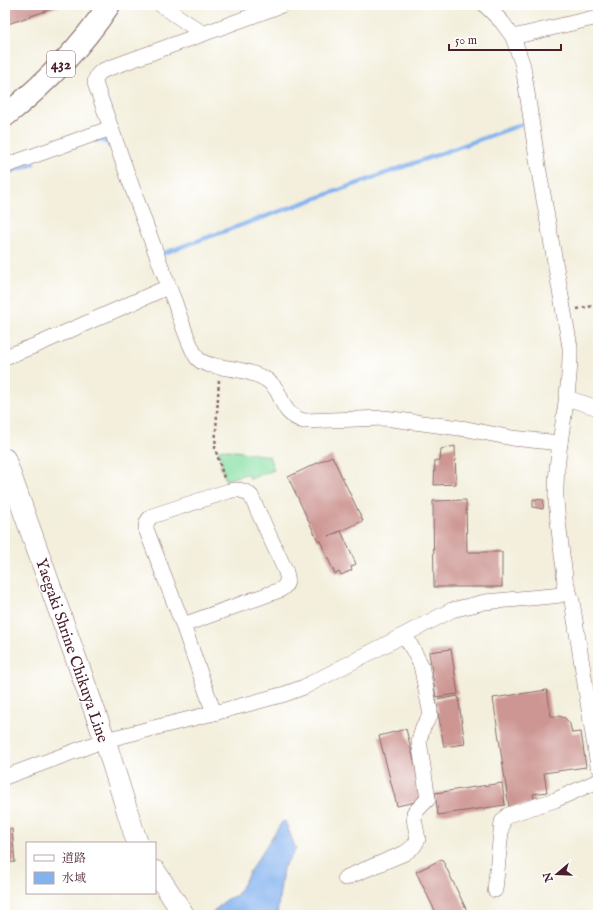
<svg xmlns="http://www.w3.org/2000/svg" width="603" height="920" font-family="'IM FELL English','Noto Serif JP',serif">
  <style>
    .green { fill: #88dfa3; stroke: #697f67 }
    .water { fill: #84b2ee; stroke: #67688c }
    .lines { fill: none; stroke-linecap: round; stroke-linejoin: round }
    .stream { stroke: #84b2ee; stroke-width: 4.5 }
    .building { fill: #cd9693 }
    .street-casing { stroke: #856869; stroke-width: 16 }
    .secondary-casing { stroke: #856869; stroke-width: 22 }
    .highway-casing { stroke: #856869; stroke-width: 24 }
    .path { stroke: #856869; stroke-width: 2.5; stroke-dasharray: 3 3; stroke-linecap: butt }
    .street { stroke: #fff; stroke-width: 15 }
    .secondary { stroke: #fff; stroke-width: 21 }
    .highway { stroke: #fff; stroke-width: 22 }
    .labels { text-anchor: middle; stroke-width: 3; stroke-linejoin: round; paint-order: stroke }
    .shield { fill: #fff; stroke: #80626b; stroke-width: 1 }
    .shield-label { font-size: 15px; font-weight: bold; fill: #4a1f2b }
    .street-label { font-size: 16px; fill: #4a1f2b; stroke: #fff }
  </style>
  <rect width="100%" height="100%" fill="#fff"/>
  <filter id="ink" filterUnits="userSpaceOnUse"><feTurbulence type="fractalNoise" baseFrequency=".025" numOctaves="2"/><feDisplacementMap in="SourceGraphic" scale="8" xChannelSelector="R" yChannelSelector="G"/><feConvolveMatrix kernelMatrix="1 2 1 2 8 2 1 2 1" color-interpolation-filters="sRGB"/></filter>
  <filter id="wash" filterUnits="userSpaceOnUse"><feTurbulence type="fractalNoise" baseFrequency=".012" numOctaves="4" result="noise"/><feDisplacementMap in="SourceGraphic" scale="16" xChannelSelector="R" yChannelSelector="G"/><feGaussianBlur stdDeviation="0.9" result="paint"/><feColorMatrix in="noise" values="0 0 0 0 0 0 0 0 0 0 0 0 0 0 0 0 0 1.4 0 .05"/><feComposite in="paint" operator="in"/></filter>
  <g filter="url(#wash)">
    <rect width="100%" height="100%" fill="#f3efdc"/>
    <polygon class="green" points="222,449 269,456 274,470 250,479 248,474 246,474 226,480 220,465 223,464 218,451"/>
    <polygon class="water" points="285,821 296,849 283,868 277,915 211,915 225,900 237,895 250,871 282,822"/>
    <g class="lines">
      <g class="stream">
        <polyline points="95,141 99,140 108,142 109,146"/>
        <polyline points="5,174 33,164"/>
        <polyline points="164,253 520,125"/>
      </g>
    </g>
    <g id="blocks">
      <g class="building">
        <polygon points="5,5 63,5 5,25"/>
        <polygon points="455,446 456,484 434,485 435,460 440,461 441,449"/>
        <polygon points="332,456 363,521 329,536 341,531 356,564 351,567 352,570 341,575 339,572 335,574 320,541 318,541 288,477"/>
        <polygon points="533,499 544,500 543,509 533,507"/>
        <polygon points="466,500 467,552 502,552 502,587 434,587 433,501"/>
        <polygon points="451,649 458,694 436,697 429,652"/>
        <polygon points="547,690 551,716 559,716 565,718 570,724 572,733 581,732 586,767 544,773 547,792 533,794 535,803 509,807 493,698"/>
        <polygon points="458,696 465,744 444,747 436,700"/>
        <polygon points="406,729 424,800 397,806 379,736"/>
        <polygon points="502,783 505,805 438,815 435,793"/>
        <polygon points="12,829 15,862 5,863 5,830"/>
        <polygon points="442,859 469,915 437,915 416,872"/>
      </g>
    </g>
  </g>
  <g filter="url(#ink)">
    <use href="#blocks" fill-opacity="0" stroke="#856869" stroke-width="1"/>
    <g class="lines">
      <g class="street-casing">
        <g id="street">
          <polyline points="161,5 202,33"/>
          <path d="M 282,5 L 104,70 C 98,73 96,76 95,83 C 121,157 147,231 175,303 C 180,317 190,350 198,359 C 204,365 213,365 221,367 C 236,369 255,372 267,380 C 286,393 277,413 304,421 L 384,418 L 467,429 L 512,438 L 560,443"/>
          <polyline points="513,37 598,17"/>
          <polyline points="5,166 111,128"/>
          <polyline points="5,357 39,344 168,287"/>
          <polyline points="567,398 598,408"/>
          <polyline points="566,582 572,601 598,766"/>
          <path d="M 183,625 L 280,590 C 288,585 288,580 286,572 L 251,496 C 244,489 237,489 229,491 L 152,516 C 147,520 146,523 146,529 L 183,625 L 214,713"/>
          <path d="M 5,777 L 105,740 L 214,713 L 285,694 L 304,687 L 452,610 L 485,602 L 552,596 L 560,595 L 564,591 C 566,579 564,567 562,555 C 560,536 557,517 556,498 C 555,447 571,398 570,347 L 538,166 L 523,66 L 513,37 L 502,22 L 485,5"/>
          <polyline points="345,878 405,853 414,846 418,839 414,819 414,813 428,799 419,741 423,727 430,716 430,710 421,665 405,635"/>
          <polyline points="495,890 502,822 508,815 555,800 598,781"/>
        </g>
      </g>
      <g class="secondary-casing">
        <g id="secondary">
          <polyline points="5,459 105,740 135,836 138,843"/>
          <polyline points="155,871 184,915"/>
        </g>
      </g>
      <g class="highway-casing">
        <path id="highway" d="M 5,116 C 45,84 81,47 109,5"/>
      </g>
      <g class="path">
        <polyline points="577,309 598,305"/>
        <polyline points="219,380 215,448 224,478"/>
      </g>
      <use href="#street" class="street"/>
      <use href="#secondary" class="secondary"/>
      <use href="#highway" class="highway"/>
    </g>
  </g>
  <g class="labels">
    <rect class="shield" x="47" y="51" width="28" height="26" rx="3"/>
    <g class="shield-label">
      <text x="61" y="69">432</text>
    </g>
    <g class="street-label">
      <text transform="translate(73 650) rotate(71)" y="6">Yaegaki Shrine Chikuya Line</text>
    </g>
  </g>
  <rect width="603" height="920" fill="none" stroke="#fff" stroke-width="20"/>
  <rect x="26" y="842" width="130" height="52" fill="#ffffff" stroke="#b7a5aa"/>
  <rect x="34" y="855" width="20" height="6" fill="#ffffff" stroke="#b7a5aa"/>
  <text x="62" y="862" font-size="12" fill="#4a1f2b">道路</text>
  <rect x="34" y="872" width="20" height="12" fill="#84b2ee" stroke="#b7a5aa"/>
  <text x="62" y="882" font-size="12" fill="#4a1f2b">水域</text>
  <g transform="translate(557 874) rotate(251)" stroke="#ffffff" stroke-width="3" paint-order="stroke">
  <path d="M0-3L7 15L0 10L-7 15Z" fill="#4a1f2b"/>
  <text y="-6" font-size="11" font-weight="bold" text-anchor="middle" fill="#4a1f2b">N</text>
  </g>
  <path d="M449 44v6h112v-6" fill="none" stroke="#4a1f2b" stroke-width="2"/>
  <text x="455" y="44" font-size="12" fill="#4a1f2b" stroke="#ffffff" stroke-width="3" paint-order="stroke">50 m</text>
</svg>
